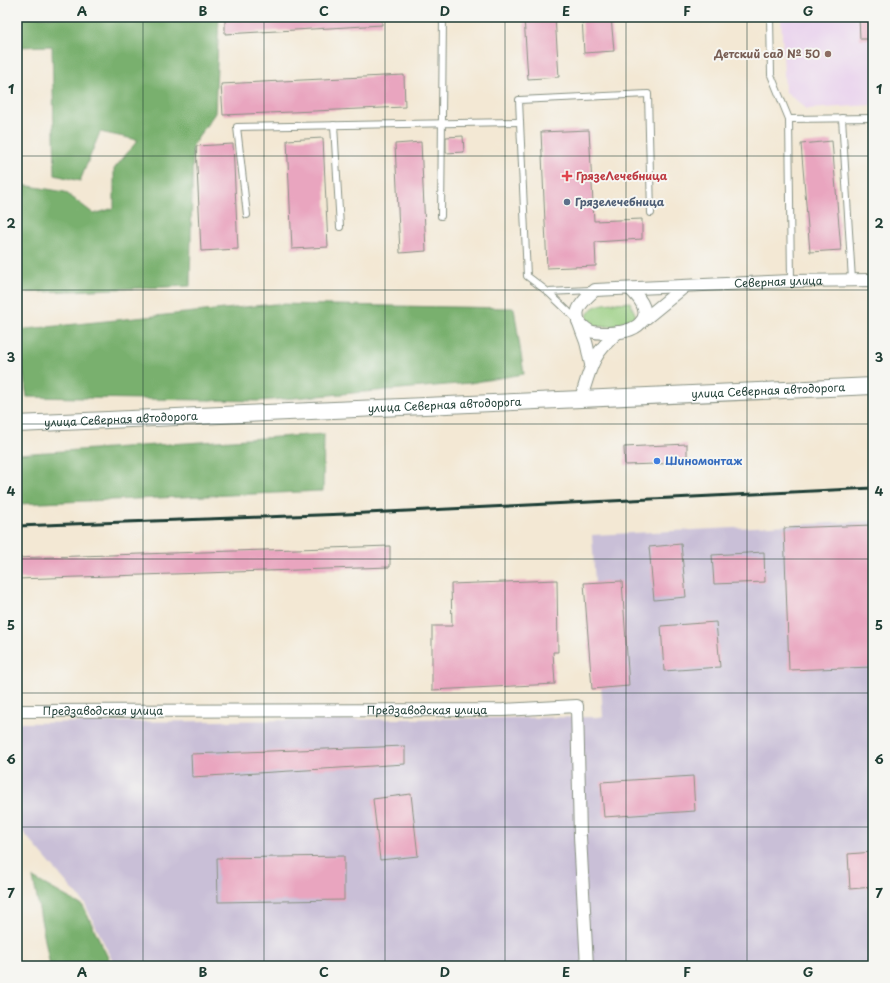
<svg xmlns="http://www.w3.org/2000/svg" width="890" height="983" font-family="'Playpen Sans',sans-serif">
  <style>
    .built { fill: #e9d2ed }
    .industrial { fill: #c9bfd7 }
    .green { fill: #97cd7f; stroke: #5b855a }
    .forest { fill: #79b06e; stroke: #4c7651 }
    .building { fill: #e9a5bf }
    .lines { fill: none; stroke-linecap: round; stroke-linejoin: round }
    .service-casing { stroke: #899284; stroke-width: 8 }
    .minor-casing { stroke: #899284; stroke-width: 14 }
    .secondary-casing { stroke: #899284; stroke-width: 18 }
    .service { stroke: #fff; stroke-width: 6 }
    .minor { stroke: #fff; stroke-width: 12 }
    .secondary { stroke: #fff; stroke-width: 16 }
    .rail { stroke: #1f3d34; stroke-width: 3 }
    .grid { fill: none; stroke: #1f3d34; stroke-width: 1; stroke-opacity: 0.55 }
    .education-dot { fill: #8d6e63; stroke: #f6f6f2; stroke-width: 1.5 }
    .health-dot { fill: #e0444e; stroke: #f6f6f2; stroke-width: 1.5 }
    .service-dot { fill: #5c6f8a; stroke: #f6f6f2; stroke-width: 1.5 }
    .shop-dot { fill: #3f7fe0; stroke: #f6f6f2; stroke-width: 1.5 }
    .labels { text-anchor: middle; stroke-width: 4; stroke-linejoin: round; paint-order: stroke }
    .education-label { font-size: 11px; font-weight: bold; fill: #785e54; stroke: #f6f6f2; text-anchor: end }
    .health-label { font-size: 11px; font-weight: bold; fill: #be3a42; stroke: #f6f6f2; text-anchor: start }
    .service-label { font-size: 11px; font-weight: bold; fill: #4e5e75; stroke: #f6f6f2; text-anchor: start }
    .street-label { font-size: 11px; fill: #1f3d34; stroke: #f6f6f2 }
    .shop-label { font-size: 11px; font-weight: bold; fill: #366cbe; stroke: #f6f6f2; text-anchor: start }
    .neatline { fill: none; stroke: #1f3d34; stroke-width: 1.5 }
    .grid-label { font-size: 13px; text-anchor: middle; font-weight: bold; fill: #1f3d34 }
  </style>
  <rect width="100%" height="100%" fill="#f6f6f2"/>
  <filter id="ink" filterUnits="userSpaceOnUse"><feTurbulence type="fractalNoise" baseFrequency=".025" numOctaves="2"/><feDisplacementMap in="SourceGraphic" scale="8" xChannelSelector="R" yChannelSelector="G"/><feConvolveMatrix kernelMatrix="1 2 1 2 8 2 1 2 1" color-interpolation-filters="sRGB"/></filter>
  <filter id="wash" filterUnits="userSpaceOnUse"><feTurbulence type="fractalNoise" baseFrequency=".012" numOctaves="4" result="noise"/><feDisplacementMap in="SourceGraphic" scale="16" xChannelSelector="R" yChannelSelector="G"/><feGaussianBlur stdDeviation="0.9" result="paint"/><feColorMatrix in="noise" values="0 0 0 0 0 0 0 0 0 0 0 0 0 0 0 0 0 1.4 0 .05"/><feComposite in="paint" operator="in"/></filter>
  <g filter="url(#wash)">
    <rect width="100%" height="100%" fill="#f3e8d4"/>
    <polygon class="built" points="781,17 873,17 873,105 807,109 785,91"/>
    <polygon class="industrial" points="873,521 873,966 115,966 85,904 17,825 17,723 603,717 592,535"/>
    <path class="green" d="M 630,302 L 636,316 L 630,325 L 594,327 L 587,322 C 585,300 614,304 630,302 Z"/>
    <g class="forest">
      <polygon points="17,17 219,17 215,113 193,145 190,286 17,293 17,184 65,192 94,214 114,208 114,169 138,140 100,132 80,181 55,175 52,46 17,47"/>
      <polygon points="274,304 514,308 524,374 470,383 259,401 27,397 17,330"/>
      <polygon points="324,434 323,491 17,504 17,454"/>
      <polygon points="33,878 83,906 112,966 50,966"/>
    </g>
    <g id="blocks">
      <g class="building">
        <polygon points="225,17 382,17 382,25 225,34"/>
        <polygon points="524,17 555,17 559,77 528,79"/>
        <polygon points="582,17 611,17 614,51 584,53"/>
        <polygon points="859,17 873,17 873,39 860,39"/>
        <polygon points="404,75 405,107 223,115 221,84"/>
        <polygon points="589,130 594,221 642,219 642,239 595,242 596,266 547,268 541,132"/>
        <polygon points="463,136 464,152 446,153 446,137"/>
        <polygon points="323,138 328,247 292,249 287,140"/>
        <polygon points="832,141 841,250 810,252 801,144"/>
        <polygon points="421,142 426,251 400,253 395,144"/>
        <polygon points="233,144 238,249 201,251 196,146"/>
        <polygon points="687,444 687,463 625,465 624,447"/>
        <polygon points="873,525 873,667 789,670 784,528"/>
        <polygon points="681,544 686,597 654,600 649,547"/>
        <polygon points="390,546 390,567 17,579 17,558"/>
        <polygon points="764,552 765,582 714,584 712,555"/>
        <polygon points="557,580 558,652 553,652 555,684 432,690 432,626 452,626 451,584"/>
        <polygon points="622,581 629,686 592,689 584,583"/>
        <polygon points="716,622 720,667 664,671 661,626"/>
        <polygon points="405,746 405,764 192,777 191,754"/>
        <polygon points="693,776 695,811 604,817 601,782"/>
        <polygon points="411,794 418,856 380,860 373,799"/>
        <polygon points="873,852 873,887 850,889 848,854"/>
        <polygon points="344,856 344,900 218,902 217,858"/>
      </g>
    </g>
  </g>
  <g filter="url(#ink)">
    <use href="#blocks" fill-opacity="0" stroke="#899284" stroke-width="1"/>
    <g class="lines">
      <g class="service-casing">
        <g id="service">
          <polyline points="770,17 771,75 789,119"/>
          <polyline points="842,118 852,280"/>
          <polyline points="334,125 340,227"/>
          <polyline points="247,215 237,127 520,122"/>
          <polyline points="441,216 443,17"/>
          <polyline points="791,281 789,119 873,118"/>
          <polyline points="548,292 592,290"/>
          <polyline points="576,319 548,292 527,276 519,100 648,94 651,213"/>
        </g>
      </g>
      <g class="minor-casing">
        <g id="minor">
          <path d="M 578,321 C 582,325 585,329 590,331 C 595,333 603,333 609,333 C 642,332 658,315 630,289"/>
          <polyline points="641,322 684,287"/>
          <path id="s1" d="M 591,364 C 589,357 588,349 586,342 C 576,314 570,312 595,290 L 791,281 L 873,280"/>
          <path d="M 581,398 C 591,366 592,355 618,332"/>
          <path id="s2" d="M 17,711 L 503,710 L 577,706 L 580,836 L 587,966"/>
        </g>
      </g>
      <g class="secondary-casing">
        <g id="secondary">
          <path id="s3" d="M 17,424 L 873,386"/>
        </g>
      </g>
      <use href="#service" class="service"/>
      <use href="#minor" class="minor"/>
      <use href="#secondary" class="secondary"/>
      <polyline class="rail" points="17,526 346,514 873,488"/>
    </g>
  </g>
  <path class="grid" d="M 143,17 L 143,966M 264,17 L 264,966M 385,17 L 385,966M 505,17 L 505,966M 626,17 L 626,966M 747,17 L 747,966M 17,156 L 873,156M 17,290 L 873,290M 17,424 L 873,424M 17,559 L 873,559M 17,693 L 873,693M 17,827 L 873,827"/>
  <circle class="education-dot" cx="828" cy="54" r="4"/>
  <path class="health-dot" d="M565 170h4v4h4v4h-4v4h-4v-4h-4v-4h4z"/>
  <circle class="service-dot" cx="567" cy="202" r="4"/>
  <circle class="shop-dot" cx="657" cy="461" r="4"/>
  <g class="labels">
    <g class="education-label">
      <text x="820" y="58">Детский сад № 50</text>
    </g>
    <g class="health-label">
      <text x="576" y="180">ГрязеЛечебница</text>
    </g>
    <g class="service-label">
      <text x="575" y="206">Грязелечебница</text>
    </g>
    <g class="street-label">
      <text dy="4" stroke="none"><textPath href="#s1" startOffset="266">Северная улица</textPath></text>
      <text dy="4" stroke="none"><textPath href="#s3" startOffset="752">улица Северная автодорога</textPath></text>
      <text dy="4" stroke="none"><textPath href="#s3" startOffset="428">улица Северная автодорога</textPath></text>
      <text dy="4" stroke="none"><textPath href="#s3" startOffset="104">улица Северная автодорога</textPath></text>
      <text dy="4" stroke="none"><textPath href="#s2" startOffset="410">Предзаводская улица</textPath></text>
      <text dy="4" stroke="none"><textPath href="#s2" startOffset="86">Предзаводская улица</textPath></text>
    </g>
    <g class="shop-label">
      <text x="665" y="465">Шиномонтаж</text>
    </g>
  </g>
  <rect width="890" height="983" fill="none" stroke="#f6f6f2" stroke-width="44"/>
  <rect x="22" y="22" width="846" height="939" class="neatline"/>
  <g class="grid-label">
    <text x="82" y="16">A</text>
    <text x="203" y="16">B</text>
    <text x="324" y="16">C</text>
    <text x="445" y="16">D</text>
    <text x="566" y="16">E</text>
    <text x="687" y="16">F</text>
    <text x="808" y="16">G</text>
    <text x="11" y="94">1</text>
    <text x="879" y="94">1</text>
    <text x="11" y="228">2</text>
    <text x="879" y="228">2</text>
    <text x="11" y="362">3</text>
    <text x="879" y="362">3</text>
    <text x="11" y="496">4</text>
    <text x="879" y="496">4</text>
    <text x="11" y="630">5</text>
    <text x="879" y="630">5</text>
    <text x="11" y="764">6</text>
    <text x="879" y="764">6</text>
    <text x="11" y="898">7</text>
    <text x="879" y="898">7</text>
    <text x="82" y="977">A</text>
    <text x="203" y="977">B</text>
    <text x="324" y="977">C</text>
    <text x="445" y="977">D</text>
    <text x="566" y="977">E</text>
    <text x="687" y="977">F</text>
    <text x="808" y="977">G</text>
  </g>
</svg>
